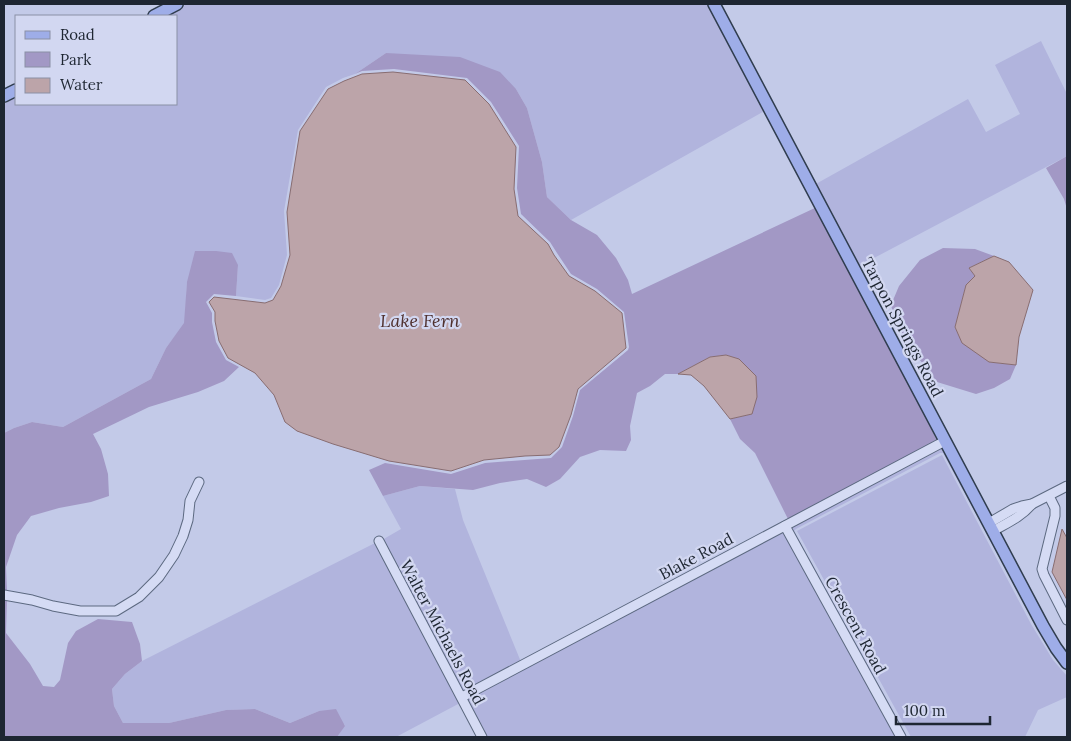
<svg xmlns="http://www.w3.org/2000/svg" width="1071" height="741" font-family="Lora,serif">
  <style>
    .farmland { fill: #b1b4dd }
    .green { fill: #a298c5 }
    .water { fill: #bca4a9; stroke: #886d71 }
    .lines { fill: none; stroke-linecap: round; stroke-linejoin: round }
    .minor-casing { stroke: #5c6980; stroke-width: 11 }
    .major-casing { stroke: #303d4f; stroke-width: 14 }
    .minor { stroke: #d5dbf4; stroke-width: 9 }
    .major { stroke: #9eade8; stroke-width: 11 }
    .labels { text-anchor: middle; stroke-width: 4.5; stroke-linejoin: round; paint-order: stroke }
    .street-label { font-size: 16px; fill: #1e2632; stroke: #d2d7f1 }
    .water-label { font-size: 18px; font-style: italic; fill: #50312f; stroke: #d2d7f1 }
  </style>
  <rect width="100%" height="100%" fill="#c3cae8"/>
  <g class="farmland">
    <polygon points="187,4 710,4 766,110 571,220 547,197 542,162 527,108 516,89 386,53 355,74 343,78 326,87 298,130 284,211 287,255 279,285 271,298 265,300 236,296 238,265 187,282 185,323 166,348 151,379 63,427 32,422 14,428 4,433 4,104 16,97 16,104 176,104 176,16 164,16"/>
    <polygon points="1041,41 1067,94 1067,156 857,267 814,185 968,99 986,132 1020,114 995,65"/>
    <polygon points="943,446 1041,630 1039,631 943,453 940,453 796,529 794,531 895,714 892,715 789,527"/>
    <polygon points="942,455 1031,624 1053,660 1067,676 1067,697 1038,710 1025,737 911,737 797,531"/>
    <polygon points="420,486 455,489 463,520 521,662 463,693 382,540 401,529 383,496"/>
    <polygon points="783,531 896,737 486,737 467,699"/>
    <polygon points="375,543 460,703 396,737 337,737 345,725 319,711 290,723 255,709 226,710 169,723 123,723 114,706 112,689 125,674 142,661"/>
  </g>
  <g class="green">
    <polygon points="386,53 460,57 500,72 516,89 527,108 542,162 547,197 571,220 597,235 616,258 628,280 632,294 817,207 893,350 937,441 788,519 755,453 740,439 730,419 752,414 739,359 726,355 710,357 678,374 665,374 650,386 637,393 630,426 631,440 626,451 600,450 580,457 560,479 546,487 527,479 500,483 473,490 420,486 383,496 369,470 385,463 451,474 485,463 551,458 562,447 573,416 580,390 628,350 629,347 624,312 597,289 571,274 557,253 550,242 521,214 517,188 519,146 491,102 467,78 394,69 362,71 355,74"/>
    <polygon points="1067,156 1067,209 1064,199 1046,168"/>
    <polygon points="943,248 975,249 994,256 969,268 975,276 966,285 955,328 989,362 1016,365 1010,379 994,388 976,394 937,382 899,333 891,305 899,286 920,260"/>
    <polygon points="195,251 216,251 232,253 238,265 236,296 214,294 206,302 212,313 212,322 216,342 226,360 239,367 224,381 198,392 149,407 93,434 101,449 108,474 109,496 91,502 59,508 31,516 17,535 6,567 7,591 4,591 4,433 14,428 32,422 63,427 151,379 166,348 184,323 187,282"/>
    <polygon points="4,598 7,598 6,633 30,664 43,686 54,687 60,680 68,643 76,631 98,619 132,622 140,644 142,661 125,674 112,689 114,706 123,723 169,723 226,710 255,709 290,723 319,711 336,709 345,726 337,737 4,737"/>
  </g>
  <g class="water">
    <polygon points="393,72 465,80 489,104 516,147 514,189 518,216 548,244 554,255 569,276 595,291 622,313 626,348 578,389 571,415 559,447 550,455 525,456 484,460 451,471 389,461 333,444 297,431 285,422 274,395 255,373 228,358 219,341 215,321 215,312 209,302 214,297 265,303 273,300 281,286 290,255 287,212 300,131 328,89 344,81 362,74"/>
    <polygon points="994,256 1009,262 1033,290 1019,337 1016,365 989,362 962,343 955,327 966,285 975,276 969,268"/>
    <polygon points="726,355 739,359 756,376 757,397 752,414 730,419 704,386 691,375 678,374 710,357"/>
    <polygon points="1062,529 1067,538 1067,600 1052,572"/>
  </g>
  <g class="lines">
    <g class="minor-casing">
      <g id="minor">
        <polyline points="1049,496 1055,508 1055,516 1042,569 1044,575 1067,620"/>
        <polyline points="989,523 1013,509 1022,506 1032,504 1067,486"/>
        <polyline points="785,526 901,737"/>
        <path d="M 993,531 C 1007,523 1021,517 1032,504"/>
        <polyline points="379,541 482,737"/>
        <polyline points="4,595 32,600 53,606 80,611 116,611 139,597 159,577 174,555 183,536 188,520 190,501 199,482"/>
        <polyline points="462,697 945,441"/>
      </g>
    </g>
    <g class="major-casing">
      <g id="major">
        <polyline points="714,4 1043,626 1056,648 1067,663"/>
        <polyline points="154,16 177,4"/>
        <polyline points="4,96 16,90"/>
      </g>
    </g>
    <use href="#minor" class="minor"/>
    <use href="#major" class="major"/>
  </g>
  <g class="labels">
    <g class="street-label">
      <text transform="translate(903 327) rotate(62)" y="6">Tarpon Springs Road</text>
      <text transform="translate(696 556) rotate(-28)" y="6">Blake Road</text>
      <text transform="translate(856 625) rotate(61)" y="6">Crescent Road</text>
      <text transform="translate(443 632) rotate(62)" y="6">Walter Michaels Road</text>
    </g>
    <g class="water-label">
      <text x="420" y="327">Lake Fern</text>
    </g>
  </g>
  <rect width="1071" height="741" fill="none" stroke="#1e2632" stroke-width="10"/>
  <rect x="15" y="15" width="162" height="90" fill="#d2d7f1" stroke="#8a90a5"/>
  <rect x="25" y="31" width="25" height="8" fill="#9eade8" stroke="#8a90a5"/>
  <text x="60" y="40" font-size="15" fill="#1e2632">Road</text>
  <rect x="25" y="52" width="25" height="15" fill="#a298c5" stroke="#8a90a5"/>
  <text x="60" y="65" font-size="15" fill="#1e2632">Park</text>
  <rect x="25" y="78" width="25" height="15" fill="#bca4a9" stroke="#8a90a5"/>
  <text x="60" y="90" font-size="15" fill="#1e2632">Water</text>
  <path d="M896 716v8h94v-8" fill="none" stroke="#1e2632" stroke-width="2.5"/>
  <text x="904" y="716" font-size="15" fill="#1e2632" stroke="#d2d7f1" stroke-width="4" paint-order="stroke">100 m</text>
</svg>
